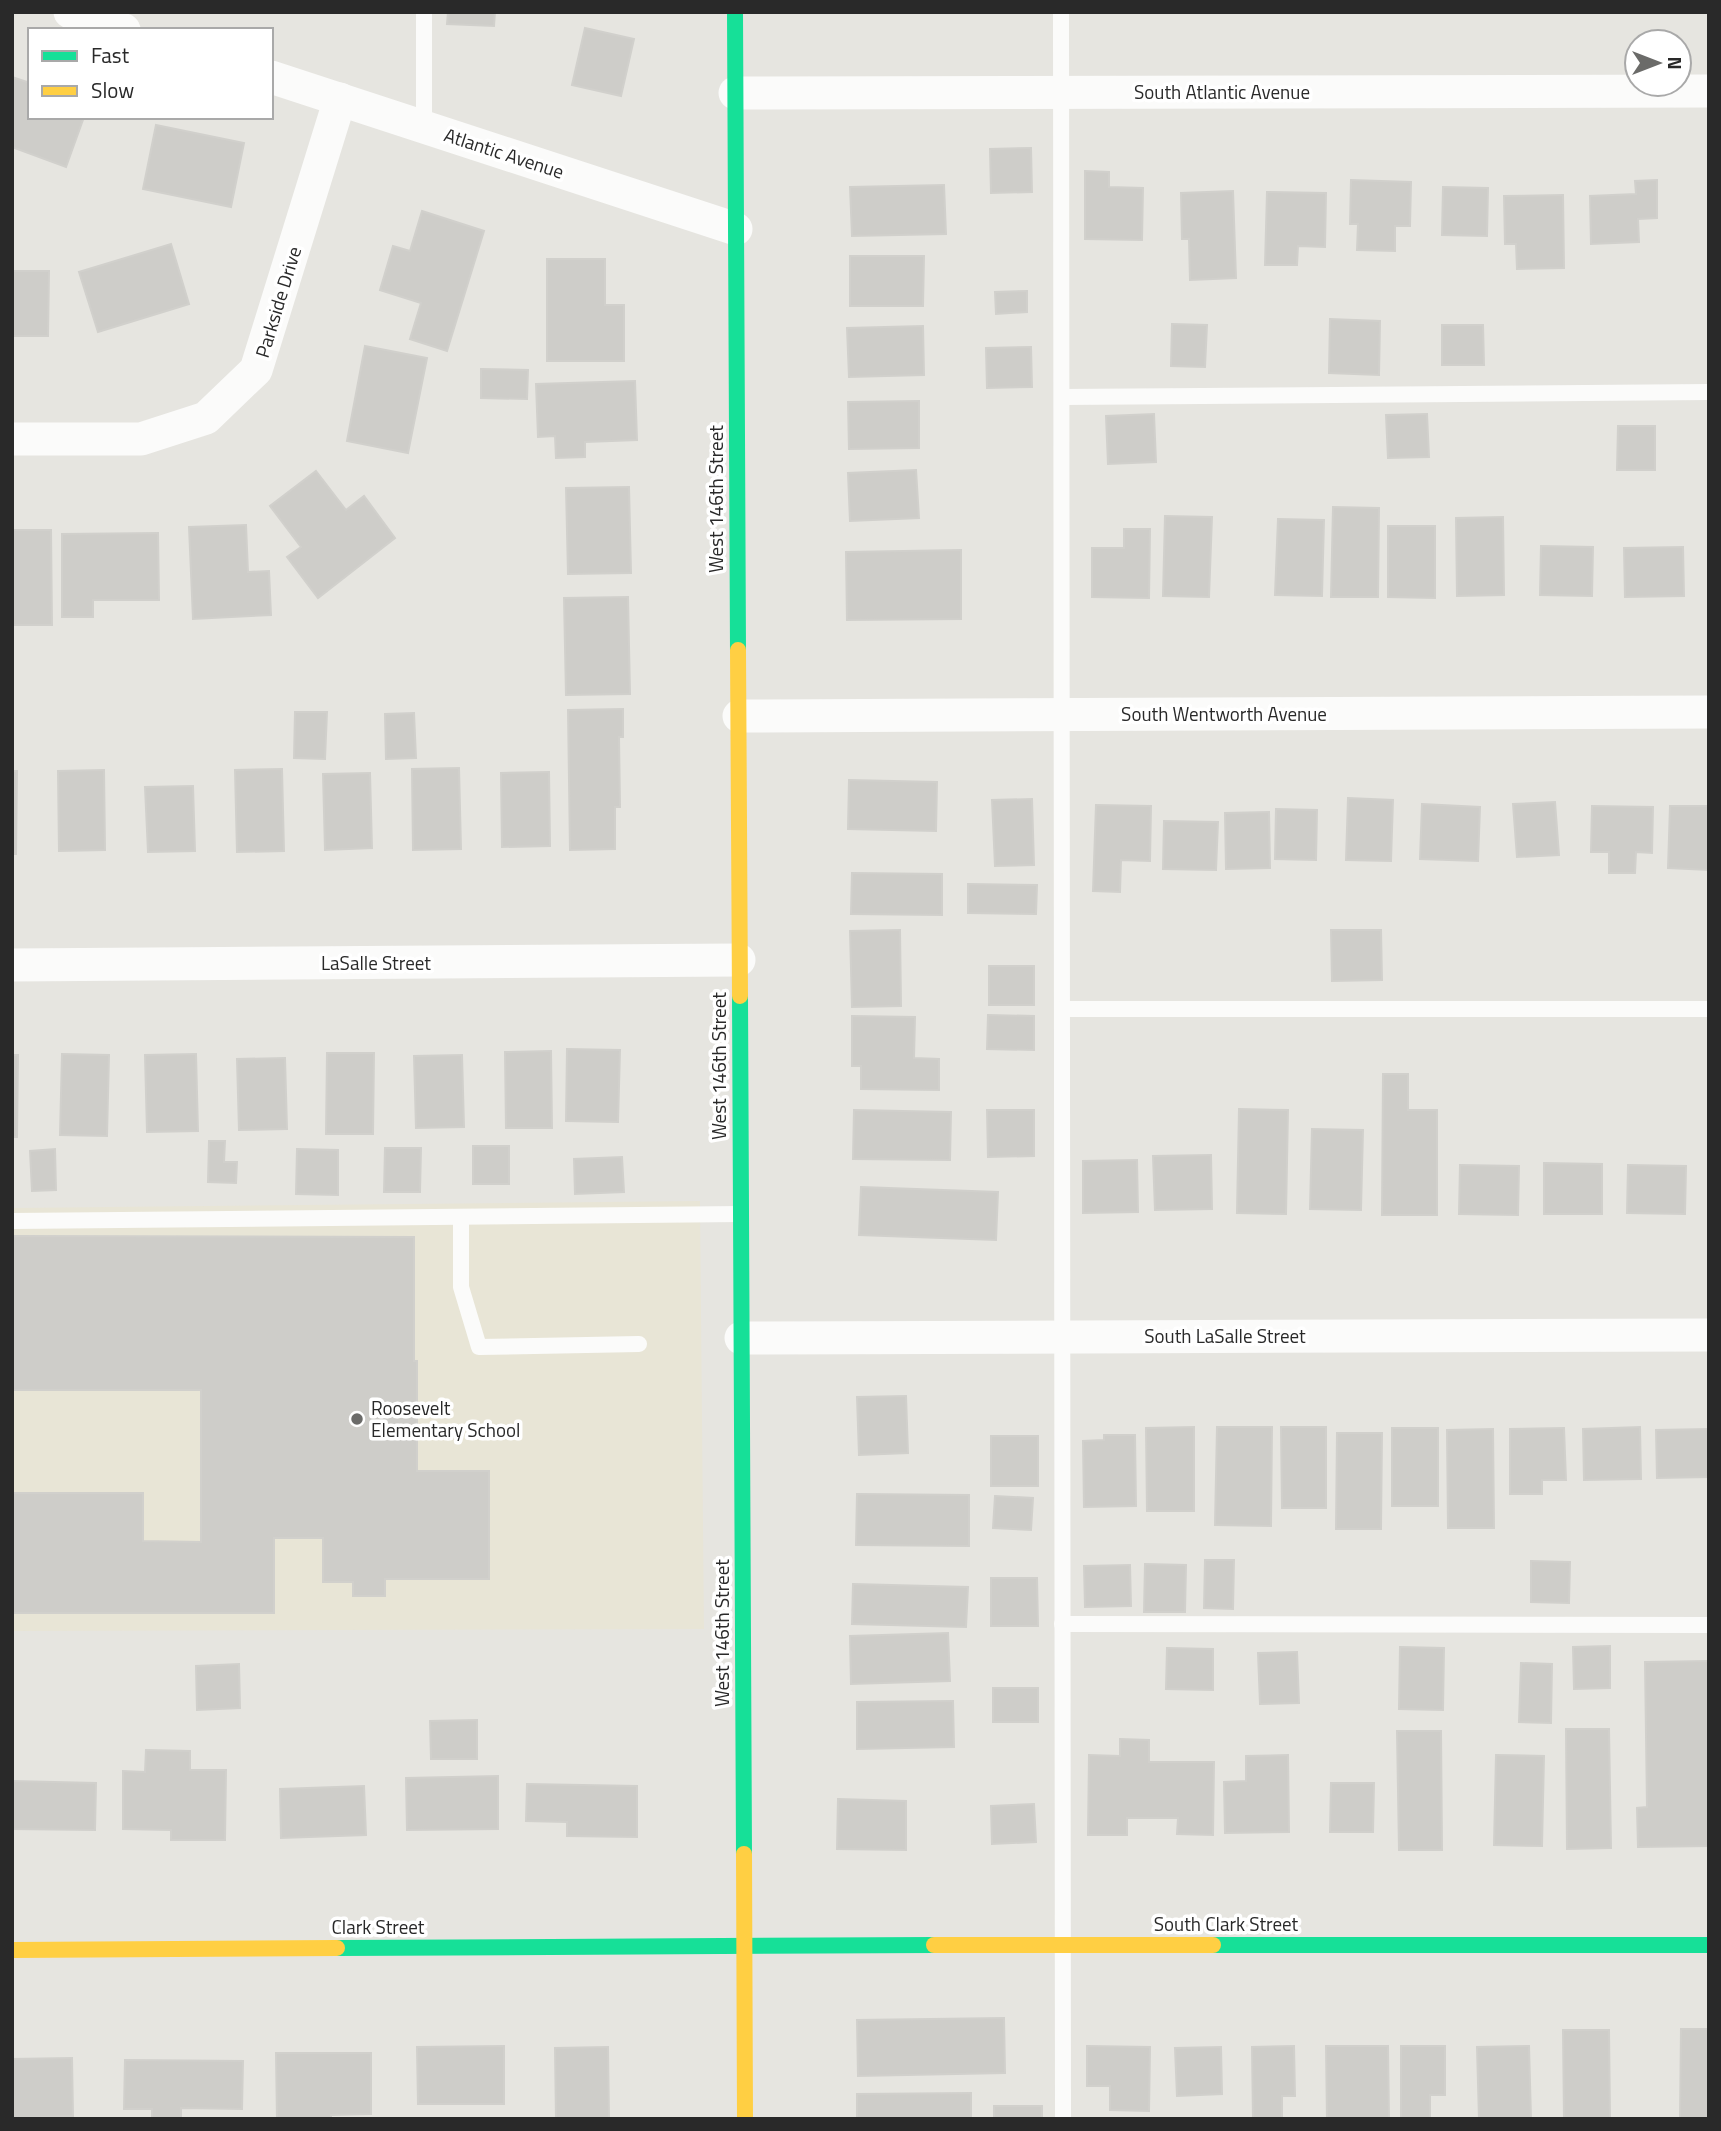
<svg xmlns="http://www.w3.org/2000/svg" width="1721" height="2131" font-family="'Titillium Web',sans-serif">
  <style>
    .education { fill: #e8e5d6 }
    .building { fill: #cecdc9; stroke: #d1d0cc; stroke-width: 2 }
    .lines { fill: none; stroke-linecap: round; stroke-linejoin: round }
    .lane { stroke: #fbfbfa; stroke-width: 16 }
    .street { stroke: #fbfbfa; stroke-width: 33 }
    .fast { stroke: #16e098; stroke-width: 16 }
    .slow { stroke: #ffcf43; stroke-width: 16 }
    .poi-dot { fill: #6b6b69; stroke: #fff; stroke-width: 2.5 }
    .labels { text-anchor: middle; stroke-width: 7; stroke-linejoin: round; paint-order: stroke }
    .street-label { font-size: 19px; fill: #292929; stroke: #fff }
    .poi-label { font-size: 19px; fill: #292929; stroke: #fff; text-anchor: start }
  </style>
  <rect width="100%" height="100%" fill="#e6e5e0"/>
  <polygon class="education" points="700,1201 704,1629 12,1631 12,1208"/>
  <g class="building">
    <polygon points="448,12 495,12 494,26 447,24"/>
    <polygon points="585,28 634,39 621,96 572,85"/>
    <polygon points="12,77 30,83 30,117 84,117 66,167 12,147"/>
    <polygon points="156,125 244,143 231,207 143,189"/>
    <polygon points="1031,148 1032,192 991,193 990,149"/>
    <polygon points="1085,171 1109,172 1109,187 1143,188 1142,240 1085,239"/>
    <polygon points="1351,180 1411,182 1410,226 1395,226 1395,251 1357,250 1358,224 1350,224"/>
    <polygon points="1657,180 1657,218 1638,219 1639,242 1591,244 1590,196 1636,194 1635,181"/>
    <polygon points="944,185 946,234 852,236 850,187"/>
    <polygon points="1443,187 1488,188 1487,236 1442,235"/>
    <polygon points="1233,191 1236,278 1190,280 1189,239 1182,239 1181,193"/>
    <polygon points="1267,192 1326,193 1325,247 1298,246 1297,265 1265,265"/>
    <polygon points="1563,195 1564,268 1517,269 1516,244 1505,244 1504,196"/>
    <polygon points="422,211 484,231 447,351 410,339 421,303 380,290 393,246 410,251"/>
    <polygon points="171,244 189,304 98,332 79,272"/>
    <polygon points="850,256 924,256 923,306 850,306"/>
    <polygon points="547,259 605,259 605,305 624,305 624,361 547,361"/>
    <polygon points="12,271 49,271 48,336 12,336"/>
    <polygon points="1027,291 1027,312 996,314 995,292"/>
    <polygon points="1330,319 1380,321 1379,375 1329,373"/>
    <polygon points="1172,324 1207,325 1205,367 1171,366"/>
    <polygon points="1442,325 1483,325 1484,365 1442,365"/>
    <polygon points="923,326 924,375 849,377 847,328"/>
    <polygon points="365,346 427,358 408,453 347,441"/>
    <polygon points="1031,347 1032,387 987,388 986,348"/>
    <polygon points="481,369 528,370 527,399 481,398"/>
    <polygon points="635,381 637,440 585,442 585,457 556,458 555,436 538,437 536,384"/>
    <polygon points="919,401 919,448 849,449 848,402"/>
    <polygon points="1154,414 1156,462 1108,464 1106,416"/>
    <polygon points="1427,414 1429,457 1388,458 1386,415"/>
    <polygon points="1618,426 1655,426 1655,470 1617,470"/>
    <polygon points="916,470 919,518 850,521 848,473"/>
    <polygon points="316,471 346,510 364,496 395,538 318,598 287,557 301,547 270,506"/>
    <polygon points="629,487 631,573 568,574 566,488"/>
    <polygon points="1333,507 1379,508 1378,597 1331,597"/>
    <polygon points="1165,516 1212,517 1209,597 1163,596"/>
    <polygon points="1503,517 1504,595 1457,596 1456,518"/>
    <polygon points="1278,519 1324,520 1322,596 1275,595"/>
    <polygon points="246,525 248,572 269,571 271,615 193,619 189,527"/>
    <polygon points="1388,526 1435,526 1435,598 1388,597"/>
    <polygon points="1124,529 1150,529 1149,598 1092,597 1092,548 1124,548"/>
    <polygon points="12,530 51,530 52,625 12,625"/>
    <polygon points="158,533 159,600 93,600 93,617 62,617 62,534"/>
    <polygon points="1541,546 1593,547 1592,596 1540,595"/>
    <polygon points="1683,547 1684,596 1625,597 1624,548"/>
    <polygon points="961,550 961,619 847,620 846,552"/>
    <polygon points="628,597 630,694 566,695 564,598"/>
    <polygon points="623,709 623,737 619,737 620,807 615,807 615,849 570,850 568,710"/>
    <polygon points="295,712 327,712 325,759 294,758"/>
    <polygon points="414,713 416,758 386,759 385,714"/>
    <polygon points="459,768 461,849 413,850 412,769"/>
    <polygon points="282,769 284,851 237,852 235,770"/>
    <polygon points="104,770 105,850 59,851 58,771"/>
    <polygon points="12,771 17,771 16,854 12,854"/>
    <polygon points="549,772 550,846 502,847 501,773"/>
    <polygon points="370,773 372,848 325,850 323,774"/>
    <polygon points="849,780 937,782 936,831 848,829"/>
    <polygon points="193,786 195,851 148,852 145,787"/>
    <polygon points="1348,798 1393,800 1391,861 1346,860"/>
    <polygon points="1032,799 1034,865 995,866 992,800"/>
    <polygon points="1555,802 1559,855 1517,857 1513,804"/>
    <polygon points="1422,804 1480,807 1478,861 1420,859"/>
    <polygon points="1096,805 1151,806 1150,861 1121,860 1120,892 1093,891"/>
    <polygon points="1592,806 1653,807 1652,853 1636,852 1635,873 1609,873 1609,852 1591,852"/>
    <polygon points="1670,806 1709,806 1709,870 1668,868"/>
    <polygon points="1276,809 1317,810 1316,860 1275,859"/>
    <polygon points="1269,812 1270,868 1226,869 1225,813"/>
    <polygon points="1164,821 1218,822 1216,870 1163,869"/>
    <polygon points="852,873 942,874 942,915 851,914"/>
    <polygon points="968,884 1037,885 1036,914 968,913"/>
    <polygon points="900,930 901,1006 852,1007 850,931"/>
    <polygon points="1331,930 1381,930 1382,980 1332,981"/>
    <rect x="989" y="966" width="45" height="39"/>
    <polygon points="988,1015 1034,1016 1034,1050 987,1049"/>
    <polygon points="852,1016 915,1017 914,1058 939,1059 939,1090 861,1089 861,1066 852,1066"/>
    <polygon points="567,1049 620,1050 618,1122 566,1121"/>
    <polygon points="551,1051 552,1128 506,1128 505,1052"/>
    <polygon points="327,1053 374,1053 373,1134 326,1134"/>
    <polygon points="62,1054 109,1055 107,1136 60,1135"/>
    <polygon points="196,1054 198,1131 147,1132 145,1055"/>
    <polygon points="12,1055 18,1055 17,1137 12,1137"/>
    <polygon points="462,1055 464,1127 416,1128 414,1056"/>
    <polygon points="285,1058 287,1129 239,1130 237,1059"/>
    <polygon points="1383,1074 1408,1074 1408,1110 1437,1110 1437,1215 1382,1215"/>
    <polygon points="1239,1109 1288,1110 1286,1214 1237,1213"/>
    <polygon points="854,1110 951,1112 950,1160 853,1159"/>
    <polygon points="987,1110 1034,1110 1034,1156 988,1157"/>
    <polygon points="1312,1129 1363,1130 1361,1210 1310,1209"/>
    <polygon points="209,1141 225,1141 224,1162 237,1162 236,1183 208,1182"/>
    <rect x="473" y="1146" width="36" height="38"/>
    <polygon points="385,1148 421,1148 420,1192 384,1192"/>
    <polygon points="55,1149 56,1190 32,1191 30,1151"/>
    <polygon points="297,1149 338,1150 338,1195 296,1194"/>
    <polygon points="1211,1155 1212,1209 1155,1210 1153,1156"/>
    <polygon points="622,1157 624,1192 575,1194 574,1159"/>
    <polygon points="1137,1160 1138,1212 1083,1213 1083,1161"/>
    <polygon points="1544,1163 1602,1164 1602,1214 1544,1214"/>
    <polygon points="1460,1165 1519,1166 1518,1215 1459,1214"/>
    <polygon points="1628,1165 1686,1166 1685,1214 1627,1213"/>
    <polygon points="861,1187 998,1192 996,1240 859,1235"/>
    <polygon points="12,1236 414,1237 414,1361 417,1361 417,1471 489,1471 489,1579 385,1579 385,1596 353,1596 353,1582 323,1582 323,1538 274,1538 274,1613 12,1613 12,1493 143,1493 143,1541 201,1542 201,1390 12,1390"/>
    <polygon points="906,1396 908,1453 859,1455 857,1397"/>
    <polygon points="1194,1427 1194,1511 1147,1511 1146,1428"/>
    <polygon points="1217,1427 1272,1427 1271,1526 1215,1525"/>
    <polygon points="1281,1427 1326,1427 1326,1508 1282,1508"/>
    <polygon points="1640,1427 1641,1479 1584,1480 1583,1429"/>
    <rect x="1392" y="1428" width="46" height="78"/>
    <polygon points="1564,1428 1566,1480 1542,1480 1542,1494 1510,1494 1510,1429"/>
    <polygon points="1493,1429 1494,1528 1448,1528 1447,1430"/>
    <polygon points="1709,1429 1709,1477 1657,1478 1656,1430"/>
    <polygon points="1337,1433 1382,1433 1381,1529 1336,1529"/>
    <polygon points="1104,1435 1135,1435 1136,1506 1084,1507 1083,1441 1104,1440"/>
    <rect x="991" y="1436" width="47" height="50"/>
    <polygon points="857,1494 969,1495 969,1546 856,1545"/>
    <polygon points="995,1496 1033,1498 1031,1530 993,1528"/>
    <polygon points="1205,1560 1234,1560 1233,1609 1204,1608"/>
    <polygon points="1531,1561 1570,1562 1569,1603 1531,1602"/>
    <polygon points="1145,1564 1186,1565 1185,1612 1144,1612"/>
    <polygon points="1130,1565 1131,1606 1085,1607 1084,1566"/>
    <polygon points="991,1578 1037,1578 1038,1626 991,1626"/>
    <polygon points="853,1584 968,1587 966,1627 852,1624"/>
    <polygon points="948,1633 950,1681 851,1684 850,1636"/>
    <polygon points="1610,1646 1610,1688 1574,1689 1573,1647"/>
    <polygon points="1400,1647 1444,1648 1443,1710 1399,1709"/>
    <polygon points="1167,1648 1213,1649 1213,1690 1166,1689"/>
    <polygon points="1297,1652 1299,1703 1260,1704 1258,1653"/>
    <polygon points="1709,1661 1709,1846 1638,1847 1637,1808 1647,1807 1645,1662"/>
    <polygon points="1521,1663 1552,1664 1551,1723 1519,1722"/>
    <polygon points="239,1664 240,1708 197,1710 196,1666"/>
    <rect x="993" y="1688" width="45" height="34"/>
    <polygon points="953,1701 954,1747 857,1749 857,1702"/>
    <polygon points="477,1720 477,1759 431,1759 430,1721"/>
    <polygon points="1566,1729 1609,1729 1611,1848 1567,1849"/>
    <polygon points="1397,1731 1441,1731 1442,1850 1399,1850"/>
    <polygon points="1120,1739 1149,1740 1149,1762 1214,1762 1213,1835 1177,1834 1178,1818 1127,1818 1127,1835 1088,1835 1089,1755 1120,1756"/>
    <polygon points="146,1750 190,1751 190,1770 226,1770 225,1840 171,1840 171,1830 123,1829 123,1771 145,1772"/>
    <polygon points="1288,1755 1289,1832 1225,1833 1224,1782 1246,1781 1246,1756"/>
    <polygon points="1496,1755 1544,1756 1542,1846 1494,1845"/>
    <polygon points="498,1776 498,1829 407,1830 406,1778"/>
    <polygon points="12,1781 96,1783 95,1830 12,1829"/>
    <polygon points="1331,1783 1374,1783 1373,1832 1330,1832"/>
    <polygon points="527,1784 637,1786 637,1837 567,1836 567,1822 526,1821"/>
    <polygon points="364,1786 366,1835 281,1838 280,1789"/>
    <polygon points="838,1799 906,1801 906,1850 837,1849"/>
    <polygon points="1034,1804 1036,1842 992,1844 991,1806"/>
    <polygon points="1004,2018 1005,2073 858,2076 857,2020"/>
    <polygon points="1681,2029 1709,2029 1709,2119 1680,2119"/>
    <polygon points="1563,2030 1609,2030 1610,2119 1564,2119"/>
    <polygon points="504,2046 504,2104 418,2104 417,2047"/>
    <polygon points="1087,2046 1150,2047 1149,2111 1110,2110 1110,2086 1087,2086"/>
    <polygon points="1294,2046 1295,2096 1282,2096 1282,2119 1253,2119 1252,2047"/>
    <polygon points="1326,2046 1388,2046 1389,2119 1327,2119"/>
    <polygon points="1401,2046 1445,2046 1445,2095 1430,2095 1430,2119 1401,2119"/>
    <polygon points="1529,2046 1531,2119 1479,2119 1477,2047"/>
    <polygon points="608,2047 609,2119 556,2119 555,2048"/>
    <polygon points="1221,2047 1222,2094 1177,2096 1175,2048"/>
    <polygon points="276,2053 371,2053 371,2114 331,2115 331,2119 277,2119"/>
    <polygon points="72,2058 73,2116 12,2118 12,2059"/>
    <polygon points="125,2060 243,2061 242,2109 181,2108 181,2119 152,2119 152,2109 124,2109"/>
    <polygon points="971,2093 971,2119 857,2119 857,2094"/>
    <rect x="994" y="2106" width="48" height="13"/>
  </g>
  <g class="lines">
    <g class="lane">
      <polyline points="424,12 424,126"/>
      <polyline points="1061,12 1063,2119"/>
      <polyline points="1062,397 1709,392"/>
      <polyline points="1062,1009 1709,1009"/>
      <polyline points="461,1217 461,1287 479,1347 639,1344"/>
      <polyline points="12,1221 741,1214"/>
      <polyline points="1062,1624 1709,1625"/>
    </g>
    <g class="street">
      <polyline points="70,12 124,30"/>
      <polyline points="271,77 736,229"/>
      <polyline points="735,93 1709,91"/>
      <polyline points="12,439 141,439 206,418 256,370 340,99"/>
      <polyline points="739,716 1709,712"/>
      <polyline points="12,965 739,960"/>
      <polyline points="741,1338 1709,1335"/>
    </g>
    <g class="fast">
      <polyline points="735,12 738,650"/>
      <polyline points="740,996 744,1854"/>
      <polyline points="1213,1945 1709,1945"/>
      <polyline points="337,1948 934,1945"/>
    </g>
    <g class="slow">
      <polyline points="738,650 740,996"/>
      <polyline points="744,1854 745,2119"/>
      <polyline points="934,1945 1213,1945"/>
      <polyline points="12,1950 337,1948"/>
    </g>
  </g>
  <circle class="poi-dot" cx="357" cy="1419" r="7"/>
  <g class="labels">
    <g class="street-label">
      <text x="1222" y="99">South Atlantic Avenue</text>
      <text transform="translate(504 153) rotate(18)" y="7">Atlantic Avenue</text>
      <text transform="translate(278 302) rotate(-73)" y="7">Parkside Drive</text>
      <text transform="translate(716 499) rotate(-90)" y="7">West 146th Street</text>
      <text x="1224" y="721">South Wentworth Avenue</text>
      <text x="376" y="970">LaSalle Street</text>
      <text transform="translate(719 1066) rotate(-90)" y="7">West 146th Street</text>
      <text x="1225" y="1343">South LaSalle Street</text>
      <text transform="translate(722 1633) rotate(-90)" y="7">West 146th Street</text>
      <text x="1226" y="1931">South Clark Street</text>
      <text x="378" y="1934">Clark Street</text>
    </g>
    <g class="poi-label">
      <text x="371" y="1415">Roosevelt<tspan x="371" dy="22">Elementary School</tspan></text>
    </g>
  </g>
  <rect width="1721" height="2131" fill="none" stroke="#292929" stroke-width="28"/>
  <rect x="28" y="28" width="245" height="91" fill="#ffffff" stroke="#a9a9a9" stroke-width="2"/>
  <rect x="42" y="51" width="35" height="10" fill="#16e098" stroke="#a9a9a9" stroke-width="2"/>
  <text x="91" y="63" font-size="21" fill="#292929">Fast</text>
  <rect x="42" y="86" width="35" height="10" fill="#ffcf43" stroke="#a9a9a9" stroke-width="2"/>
  <text x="91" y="98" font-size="21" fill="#292929">Slow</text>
  <g transform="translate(1658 63) rotate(90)"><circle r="33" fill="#ffffff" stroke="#a9a9a9" stroke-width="2"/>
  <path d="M0-5L12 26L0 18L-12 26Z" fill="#6b6b69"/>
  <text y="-10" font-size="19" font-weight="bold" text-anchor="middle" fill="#292929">N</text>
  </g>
</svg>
